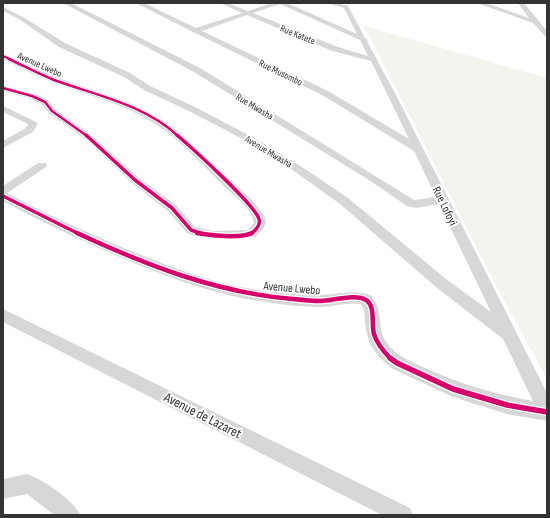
<svg xmlns="http://www.w3.org/2000/svg" width="550" height="518" font-family="'Sofia Sans Condensed',sans-serif">
  <style>
    .green { fill: #f1f5ed }
    .lines { fill: none; stroke-linecap: round; stroke-linejoin: round }
    .minor { fill: #d7d7d7; fill-rule: evenodd }
    .cycleway-far4-casing { stroke: #fff; stroke-width: 3.5 }
    .cycleway-far3-casing { stroke: #fff; stroke-width: 4 }
    .cycleway-far2-casing { stroke: #fff; stroke-width: 5.5 }
    .cycleway-far1-casing { stroke: #fff; stroke-width: 7 }
    .cycleway-casing { stroke: #fff; stroke-width: 8 }
    .cycleway-far4 { stroke: #d6006c; stroke-width: 2 }
    .cycleway-far3 { stroke: #d6006c; stroke-width: 2.5 }
    .cycleway-far2 { stroke: #d6006c; stroke-width: 3.5 }
    .cycleway-far1 { stroke: #d6006c; stroke-width: 4.5 }
    .cycleway { stroke: #d6006c; stroke-width: 5.5 }
    .labels { text-anchor: middle; stroke-width: 4; stroke-linejoin: round; paint-order: stroke }
    .far-street-label { font-size: 10px; fill: #333; stroke: #fff }
    .street-label { font-size: 12px; fill: #333; stroke: #fff }
    .near-street-label { font-size: 14px; fill: #333; stroke: #fff }
  </style>
  <rect width="100%" height="100%" fill="#fff"/>
  <polygon class="green" points="364,26 547,78 547,379 499,291"/>
  <g class="lines">
    <g class="minor">
      <path d="M 63,3 L 71,3 L 200,68 L 414,200 L 436,197 L 414,151 L 322,95 L 195,33 L 192,32 L 191,31 L 136,3 L 144,3 L 196,28 L 242,13 L 220,3 L 228,3 L 248,11 L 272,3 L 287,3 L 357,34 L 344,8 L 328,3 L 338,3 L 348,6 L 365,38 L 368,40 L 367,41 L 398,99 L 547,393 L 547,421 L 507,414 L 453,397 L 391,368 L 378,356 L 370,344 L 366,330 L 364,310 L 361,304 C 348,302 335,306 322,307 C 301,307 279,304 259,301 C 219,295 182,282 146,268 C 97,248 49,226 3,201 L 3,186 L 38,163 L 46,163 L 47,165 L 46,167 L 7,193 C 50,216 94,236 139,254 C 174,268 210,282 246,288 C 270,292 295,295 319,295 C 337,295 353,289 370,295 C 384,307 376,329 387,343 C 396,356 410,361 425,368 C 460,384 495,394 533,401 L 503,339 L 436,287 L 340,204 L 294,171 L 250,143 L 191,112 L 144,90 L 124,77 L 59,47 L 19,19 L 3,11 L 3,7 L 23,17 L 65,43 L 130,73 L 150,86 L 197,108 L 256,139 L 302,167 L 348,198 L 446,279 L 491,312 L 439,204 L 416,208 L 407,206 L 369,180 L 194,72 ZM 280,4 L 360,40 L 368,56 L 338,47 L 253,13 ZM 247,15 L 332,51 L 371,61 L 409,139 L 328,91 L 202,31 Z"/>
      <polygon points="477,3 486,3 529,18 518,3 524,3 547,31 547,37 545,36 533,23"/>
      <path d="M 3,54 L 55,77 L 130,103 L 162,120 L 179,132 L 252,200 L 265,217 L 266,223 L 263,229 L 255,237 L 241,239 L 213,239 L 197,237 L 187,233 L 168,211 L 131,182 L 88,141 L 49,113 L 42,104 L 29,98 L 3,91 L 3,86 L 35,94 L 48,100 L 55,109 L 94,137 L 139,178 L 176,205 L 195,227 L 213,231 L 248,230 L 254,223 C 252,208 234,196 224,186 C 202,165 182,141 157,125 C 124,103 86,95 50,81 C 34,75 18,66 3,59 Z"/>
      <polygon points="3,106 38,123 33,132 3,148 3,141 26,128 28,124 3,112"/>
      <polygon points="3,309 410,508 413,515 382,515 3,322"/>
      <path d="M 27,474 C 43,480 73,499 80,515 L 54,515 L 27,494 L 3,499 L 3,479 Z"/>
    </g>
    <g class="cycleway-far4-casing">
      <polyline id="cycleway-far4" points="3,56 12,60"/>
    </g>
    <g class="cycleway-far3-casing">
      <g id="cycleway-far3">
        <path d="M 9,59 C 24,66 39,74 54,80 C 96,95 145,105 178,136"/>
        <polyline points="3,88 32,96 45,102 52,111 87,136"/>
      </g>
    </g>
    <g class="cycleway-far2-casing">
      <g id="cycleway-far2">
        <polyline points="86,135 135,180 172,208 191,230 203,234"/>
        <path d="M 177,135 C 192,148 255,205 259,219 C 261,225 256,230 251,234"/>
        <polyline points="3,196 79,234"/>
      </g>
    </g>
    <g class="cycleway-far1-casing">
      <g id="cycleway-far1">
        <path d="M 77,233 C 146,265 217,293 293,299 C 302,300 312,301 321,301 C 332,301 356,293 366,300 C 376,306 371,325 374,334 C 377,344 384,352 391,359"/>
        <path d="M 197,233 C 210,235 240,239 252,233"/>
      </g>
    </g>
    <g class="cycleway-casing">
      <polyline id="cycleway" points="390,358 397,363 453,389 507,405 547,412"/>
    </g>
    <use href="#cycleway-far4" class="cycleway-far4"/>
    <use href="#cycleway-far3" class="cycleway-far3"/>
    <use href="#cycleway-far2" class="cycleway-far2"/>
    <use href="#cycleway-far1" class="cycleway-far1"/>
    <use href="#cycleway" class="cycleway"/>
  </g>
  <g class="labels">
    <g class="far-street-label">
      <text transform="translate(298 34) rotate(22)" y="4">Rue Katete</text>
      <text transform="translate(40 64) rotate(24)" y="4">Avenue Lwebo</text>
      <text transform="translate(281 72) rotate(26)" y="4">Rue Musombo</text>
      <text transform="translate(255 106) rotate(31)" y="4">Rue Mwasha</text>
      <text transform="translate(269 151) rotate(31)" y="4">Avenue Mwasha</text>
    </g>
    <g class="street-label">
      <text transform="translate(445 206) rotate(64)" y="4">Rue Lofoyi</text>
      <text transform="translate(292 288) rotate(5)" y="4">Avenue Lwebo</text>
    </g>
    <g class="near-street-label">
      <text transform="translate(203 415) rotate(27)" y="5">Avenue de Lazaret</text>
    </g>
  </g>
  <rect width="550" height="518" fill="none" stroke="#333333" stroke-width="8"/>
</svg>
